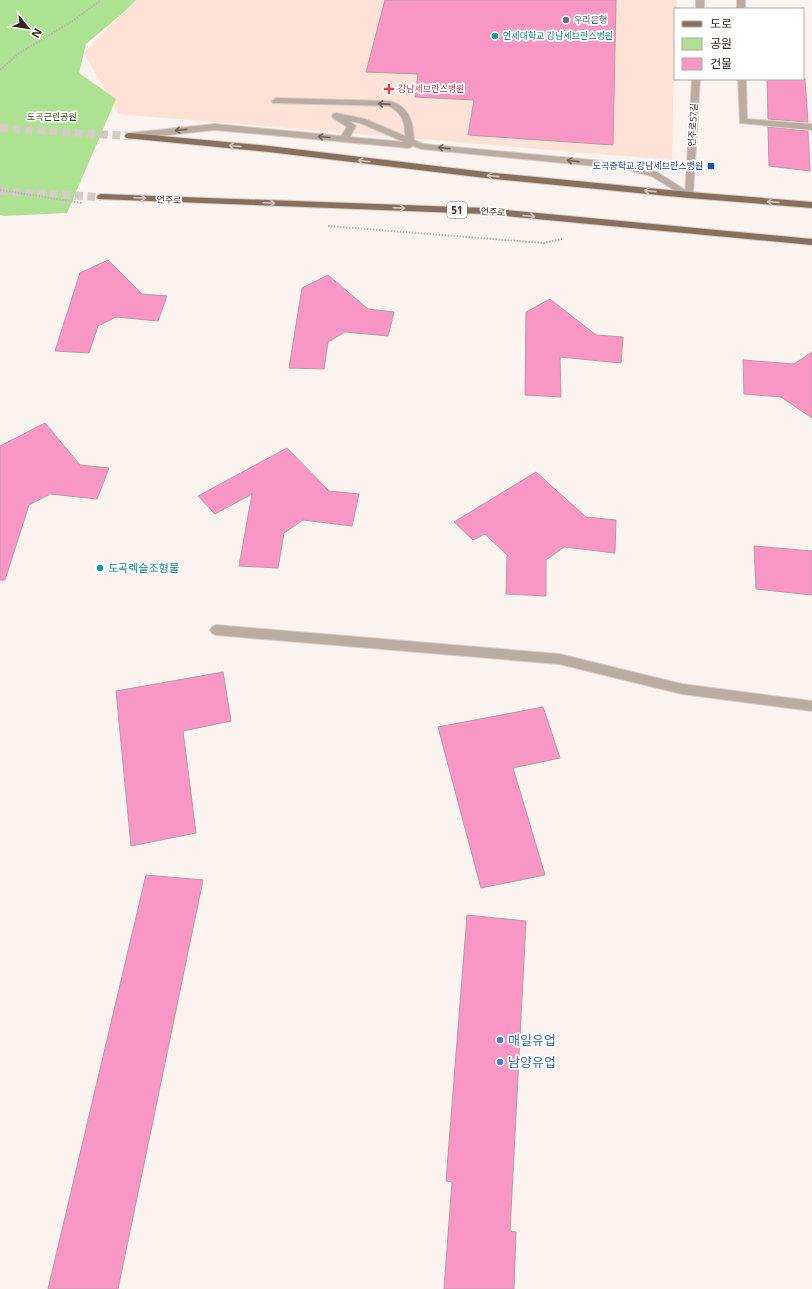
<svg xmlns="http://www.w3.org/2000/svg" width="812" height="1289" font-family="'Open Sans','Noto Sans KR',sans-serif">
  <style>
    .built { fill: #fee2d6 }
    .green { fill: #ace291 }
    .building { fill: #f897c4; stroke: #bd98a7 }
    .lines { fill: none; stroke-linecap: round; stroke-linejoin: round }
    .primary-tunnel { stroke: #d4cac6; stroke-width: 8; stroke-dasharray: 8 4.5; stroke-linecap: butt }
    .service-casing { stroke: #d8ceca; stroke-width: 2 }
    .minor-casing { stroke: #d8ceca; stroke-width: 2 }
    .primary-casing { stroke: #d8ceca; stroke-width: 2 }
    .path { stroke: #beb4af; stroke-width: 2; stroke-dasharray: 1.5 1.5; stroke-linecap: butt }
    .service { fill: #bbaca2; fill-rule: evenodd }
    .minor { fill: #bbaca2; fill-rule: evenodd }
    .primary { fill: #896f5e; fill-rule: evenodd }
    .oneway { stroke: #72635b }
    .oneway2 { stroke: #d0c5bf }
    .service-dot { fill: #5c6f8a; stroke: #fff; stroke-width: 1.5 }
    .culture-dot { fill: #0f9aa8; stroke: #fff; stroke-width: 1.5 }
    .health-dot { fill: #e0444e; stroke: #fff; stroke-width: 1.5 }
    .transit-dot { fill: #1a4fb4; stroke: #fff; stroke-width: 1.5 }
    .shop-dot { fill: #3f7fe0; stroke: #fff; stroke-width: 1.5 }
    .labels { text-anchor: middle; stroke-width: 3.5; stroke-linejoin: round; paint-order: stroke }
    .far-service-label { font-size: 9px; fill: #4e5e75; stroke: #fff; text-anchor: start }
    .far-culture-label { font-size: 9px; fill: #0d838f; stroke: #fff; text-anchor: start }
    .far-health-label { font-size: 9px; fill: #be3a42; stroke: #fff; text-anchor: start }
    .far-park-label { font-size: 9px; fill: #2a4c13; stroke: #fff }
    .far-street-label { font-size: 9px; fill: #362721; stroke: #fff }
    .far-transit-label { font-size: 9px; fill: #164399; stroke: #fff; text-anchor: end }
    .shield { fill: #fff; stroke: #726864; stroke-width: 1 }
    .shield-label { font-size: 10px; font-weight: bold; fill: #362721 }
    .culture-label { font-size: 11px; fill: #0d838f; stroke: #fff; text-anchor: start }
    .near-shop-label { font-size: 13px; fill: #366cbe; stroke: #fff; text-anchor: start }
  </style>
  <rect width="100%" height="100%" fill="#fbf3ef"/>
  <polygon class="built" points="136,0 677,0 677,9 675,9 672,160 118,114 84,53"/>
  <polygon class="green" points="0,0 136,0 125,11 86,44 79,73 116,99 67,213 4,216 0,215"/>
  <g class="building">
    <polygon points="385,0 616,0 613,145 468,135 474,100 415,97 418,74 366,72"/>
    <polygon points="767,79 805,79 808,122 768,119"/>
    <polygon points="768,127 808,131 810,171 769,166"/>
    <polygon points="108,260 142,294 167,296 158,321 116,317 98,326 89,353 55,351 80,273"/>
    <polygon points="328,275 368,309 394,312 388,336 345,332 328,342 324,369 289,368 302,288"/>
    <polygon points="550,299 596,335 623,337 621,363 560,357 561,397 525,395 526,312"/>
    <polygon points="812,352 812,418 781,397 744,394 743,360 794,364"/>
    <polygon points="45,423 80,465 109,468 97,499 50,494 29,505 5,580 0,580 0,446"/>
    <polygon points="287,448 329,491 359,494 352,526 303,520 284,533 278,568 239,566 252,494 215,514 198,496"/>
    <polygon points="536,472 586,517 616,520 615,553 564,547 546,560 546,596 506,594 507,555 485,534 473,540 454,522"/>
    <polygon points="754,546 812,551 812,595 756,589"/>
    <polygon points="223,672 231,721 183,731 196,833 131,846 116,691"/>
    <polygon points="543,707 560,758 513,768 545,875 481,888 438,727"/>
    <polygon points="146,875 203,880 118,1289 48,1289"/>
    <polygon points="467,915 526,921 510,1231 516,1232 514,1289 444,1289 452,1182 446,1181"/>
  </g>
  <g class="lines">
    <g class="primary-tunnel">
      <polyline points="0,128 129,136"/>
      <polyline points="0,191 101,197"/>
    </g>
    <g class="service-casing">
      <g id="service">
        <rect x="737" y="0" width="8" height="9"/>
        <polygon points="738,79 746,79 747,119 812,124 812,130 740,123"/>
        <path d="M 276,98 L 390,101 C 410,107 413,122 414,140 L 423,144 L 624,163 L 657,172 L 693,195 L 692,197 L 686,197 L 651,176 L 624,169 L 421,149 L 413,146 L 409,148 L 215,130 L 129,139 L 125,136 L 129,133 L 215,124 L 341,136 L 347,127 L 333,118 L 332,116 L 333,114 L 336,113 L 365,119 L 405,136 C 405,122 402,113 389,106 L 273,103 L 272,101 ZM 350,121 L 360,123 L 404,142 L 350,137 L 356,126 Z"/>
        <polygon points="216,625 559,654 682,684 812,701 812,711 682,694 559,664 216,635 212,633 210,630 212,627"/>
      </g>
    </g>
    <g class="minor-casing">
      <g id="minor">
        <rect x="696" y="0" width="8" height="9"/>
        <polygon points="692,79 700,79 693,195 689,198 685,195"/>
      </g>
    </g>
    <g class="primary-casing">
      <g id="primary">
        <polygon points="129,133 269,146 494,173 689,192 812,202 812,208 689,198 494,179 269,152 126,138 125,136 126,134"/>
        <polygon points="101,194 485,208 812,239 812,245 485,214 98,199 97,197 98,195"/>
      </g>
    </g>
    <g class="path">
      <polyline points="0,70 18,54 74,20 101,0"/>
      <polyline points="0,190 82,203"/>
      <polyline points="328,226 544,243 562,239"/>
    </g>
    <use href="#service" class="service"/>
    <use href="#minor" class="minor"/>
    <use href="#primary" class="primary"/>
  </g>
  <defs><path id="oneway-shaft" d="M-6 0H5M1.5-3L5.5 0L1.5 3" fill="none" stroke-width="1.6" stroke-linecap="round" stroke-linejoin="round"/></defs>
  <g class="oneway">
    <use href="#oneway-shaft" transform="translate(384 104) rotate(-176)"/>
    <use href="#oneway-shaft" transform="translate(181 130) rotate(174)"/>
    <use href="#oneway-shaft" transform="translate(324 137) rotate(-175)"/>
    <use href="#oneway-shaft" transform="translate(444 148) rotate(-174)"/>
    <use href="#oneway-shaft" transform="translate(573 161) rotate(-174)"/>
  </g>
  <g class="oneway2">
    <use href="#oneway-shaft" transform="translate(235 146) rotate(-175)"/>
    <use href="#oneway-shaft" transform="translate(364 161) rotate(-173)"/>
    <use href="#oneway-shaft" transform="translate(493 176) rotate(-174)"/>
    <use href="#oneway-shaft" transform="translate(650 191) rotate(-174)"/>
    <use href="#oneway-shaft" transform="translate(140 198) rotate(2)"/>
    <use href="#oneway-shaft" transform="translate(773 202) rotate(-176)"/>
    <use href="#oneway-shaft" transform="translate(269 203) rotate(2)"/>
    <use href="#oneway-shaft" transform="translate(399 208) rotate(2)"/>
    <use href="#oneway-shaft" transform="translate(529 216) rotate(5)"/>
  </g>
  <circle class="service-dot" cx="566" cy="20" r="4"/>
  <g class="culture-dot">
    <circle cx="495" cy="36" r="4"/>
    <circle cx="100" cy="568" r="4"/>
  </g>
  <path class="health-dot" d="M387 83h4v4h4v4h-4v4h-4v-4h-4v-4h4z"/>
  <rect class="transit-dot" x="707" y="162" width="8" height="8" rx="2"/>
  <g class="shop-dot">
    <circle cx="500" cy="1040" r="4"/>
    <circle cx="500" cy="1062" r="4"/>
  </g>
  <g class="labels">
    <g class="far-service-label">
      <text x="574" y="23">우리은행</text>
    </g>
    <g class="far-culture-label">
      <text x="503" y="39">연세대학교 강남세브란스병원</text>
    </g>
    <g class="far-health-label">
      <text x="398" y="92">강남세브란스병원</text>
    </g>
    <g class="far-park-label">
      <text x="52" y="120">도곡근린공원</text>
    </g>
    <g class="far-street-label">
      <text transform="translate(693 125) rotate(-87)" y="3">언주로57길</text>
      <text transform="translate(169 200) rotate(2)" y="3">언주로</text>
      <text transform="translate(493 212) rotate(4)" y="3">언주로</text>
    </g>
    <g class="far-transit-label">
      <text x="703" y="169">도곡중학교.강남세브란스병원</text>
    </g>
    <rect class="shield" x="447" y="202" width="20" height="16" rx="3"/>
    <g class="shield-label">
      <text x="457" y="214">51</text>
    </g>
    <g class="culture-label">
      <text x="108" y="572">도곡렉슬조형물</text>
    </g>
    <g class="near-shop-label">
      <text x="508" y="1045">매일유업</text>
      <text x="508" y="1067">남양유업</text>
    </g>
  </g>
  <rect x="674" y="8" width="130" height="72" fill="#ffffff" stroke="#afa9a6"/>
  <rect x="682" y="21" width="20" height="6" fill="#896f5e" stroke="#afa9a6"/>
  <text x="710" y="28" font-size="12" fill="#362721">도로</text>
  <rect x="682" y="38" width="20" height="12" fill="#ace291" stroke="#afa9a6"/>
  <text x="710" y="48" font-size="12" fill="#362721">공원</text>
  <rect x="682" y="58" width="20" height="12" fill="#f897c4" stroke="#afa9a6"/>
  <text x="710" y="68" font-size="12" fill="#362721">건물</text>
  <g transform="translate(28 28) rotate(120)" stroke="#ffffff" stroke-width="3" paint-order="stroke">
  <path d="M0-3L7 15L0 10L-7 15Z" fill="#362721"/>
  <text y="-6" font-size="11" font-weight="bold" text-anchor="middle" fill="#362721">N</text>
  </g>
</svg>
